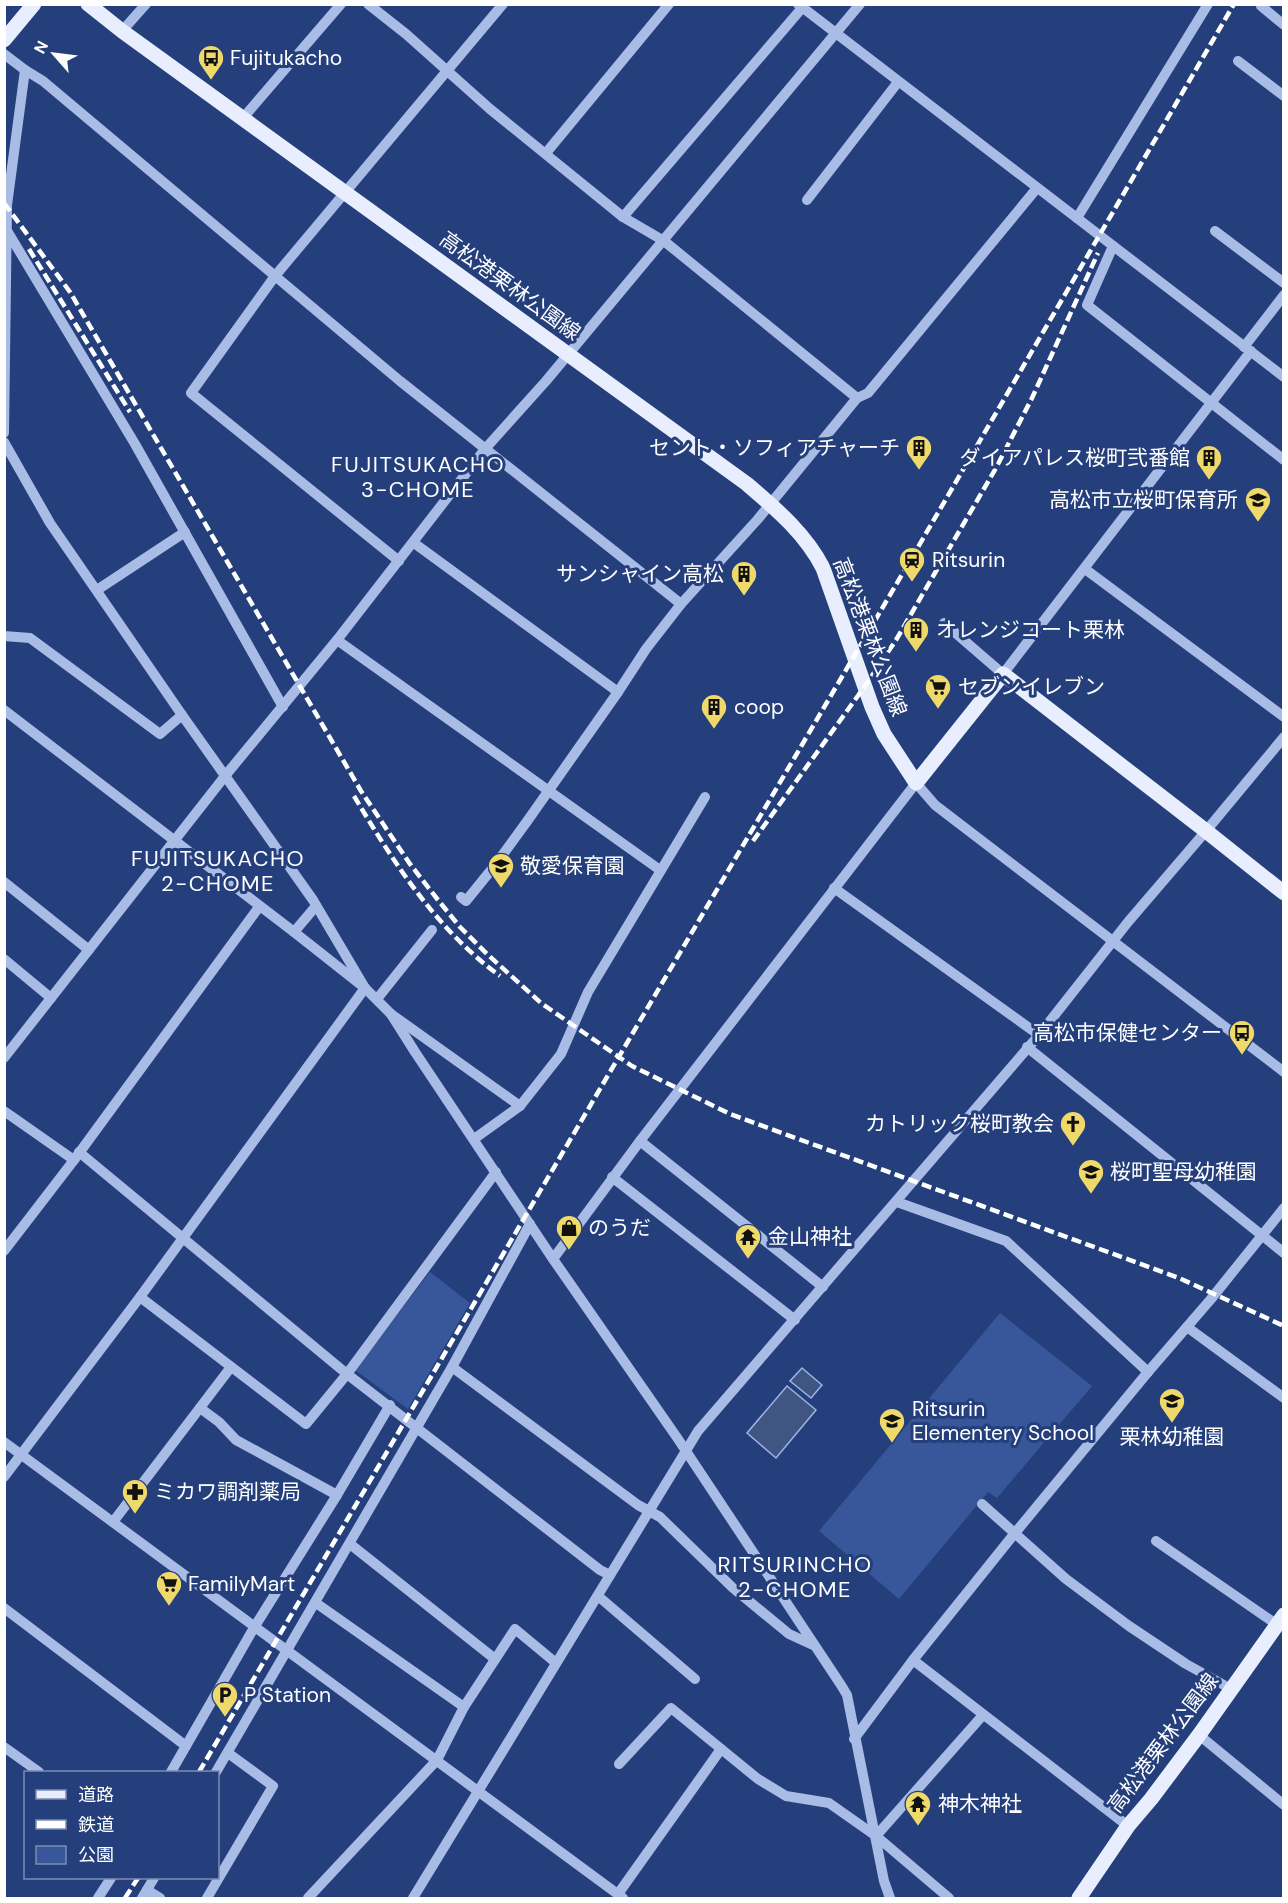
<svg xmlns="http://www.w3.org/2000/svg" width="1288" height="1903" font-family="'DM Sans','Noto Sans JP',sans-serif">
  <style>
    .green { fill: #37579a }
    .water { fill: #405582; stroke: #9cb5e6; stroke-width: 1.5 }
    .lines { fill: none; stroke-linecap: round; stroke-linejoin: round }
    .minor { stroke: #a8bce5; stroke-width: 10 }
    .major { stroke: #e8eefd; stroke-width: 15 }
    .rail { stroke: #fff; stroke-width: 4.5; stroke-dasharray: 10 4.5; stroke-linecap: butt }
    .labels { text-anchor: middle; stroke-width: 6; stroke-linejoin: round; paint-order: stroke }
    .poi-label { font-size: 21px; fill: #fff; stroke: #243f7c; text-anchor: start }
    .street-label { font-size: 21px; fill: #fff; stroke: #243f7c }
    .neighbourhood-label { font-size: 22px; letter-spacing: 1.5px; fill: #fff; stroke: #243f7c }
  </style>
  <rect width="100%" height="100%" fill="#243f7c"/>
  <g class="green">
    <polygon points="430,1272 470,1303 408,1409 355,1370"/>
    <polygon points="1000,1313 1092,1386 997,1498 988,1492 899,1599 819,1531"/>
  </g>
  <g class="water">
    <polygon points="802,1368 822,1385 811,1398 790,1381"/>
    <polygon points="787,1386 816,1410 776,1458 747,1433"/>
  </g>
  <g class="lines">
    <g class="minor">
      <polyline points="368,4 406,34 490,109 623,217 664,241 857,398"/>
      <polyline points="798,4 1284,377"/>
      <polyline points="1261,6 1284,25"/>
      <polyline points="122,31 146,4"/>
      <polyline points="4,54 25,70 7,205 4,433"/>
      <polyline points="1238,61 1284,96"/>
      <polyline points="25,70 43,81 400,381 681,604"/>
      <polyline points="243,118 341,4"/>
      <polyline points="546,153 669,4"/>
      <polyline points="807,200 898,82"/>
      <polyline points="623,217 802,8"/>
      <polyline points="1077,218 1208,4"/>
      <polyline points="6,229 135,444 283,707"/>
      <polyline points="1215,231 1284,283"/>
      <polyline points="1113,246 1087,305 1284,460"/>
      <polyline points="1244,347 1284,295"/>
      <polyline points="4,442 50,523 182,715 313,900 365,988"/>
      <polyline points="414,543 618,692"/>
      <polyline points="399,561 191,393 275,276 503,4"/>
      <polyline points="1085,569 1284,717"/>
      <polyline points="97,590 185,532"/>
      <polyline points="944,623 1003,674 1251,351"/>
      <polyline points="4,636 30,638 160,734 182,715"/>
      <polyline points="337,640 660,870"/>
      <polyline points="4,710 294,932 365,988 391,1014 520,1106"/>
      <polyline points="4,882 89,950"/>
      <polyline points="834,888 1039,1035"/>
      <polyline points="461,897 466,901 496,864 528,820 618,692 646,649 681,604 758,519 857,398 868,393 1037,188"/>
      <polyline points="294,932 316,906"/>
      <polyline points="4,959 51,998"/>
      <polyline points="377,999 432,930"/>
      <polyline points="391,1014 415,1052 553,1259 678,1439 841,1685 847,1695 884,1881 890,1898"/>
      <polyline points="1027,1047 1284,1253"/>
      <polyline points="4,1058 225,776 337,640 485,449 546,381 860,4"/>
      <polyline points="4,1111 74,1160"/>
      <polyline points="474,1139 520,1106 561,1054 588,992 705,797"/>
      <polyline points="640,1141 823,1287"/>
      <polyline points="79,1152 347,1374 600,1570 610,1575"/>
      <polyline points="612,1177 795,1320"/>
      <polyline points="897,1202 1006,1241 1148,1372"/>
      <polyline points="4,1251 74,1160 259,907"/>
      <polyline points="553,1259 640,1141 916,783 935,805 1284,1072"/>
      <polyline points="140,1297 306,1424 347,1374 496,1172"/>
      <polyline points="1187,1327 1284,1398"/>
      <polyline points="452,1367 638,1505 660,1517 733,1588 789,1634 813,1645"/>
      <polyline points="200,1408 219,1422 236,1440 337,1495"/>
      <polyline points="4,1442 623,1898"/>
      <polyline points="4,1477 140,1297 365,988"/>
      <polyline points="982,1504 1066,1579 1129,1626 1186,1664 1231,1689"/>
      <polyline points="113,1522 231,1367"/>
      <polyline points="1156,1541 1276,1624"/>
      <polyline points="350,1544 495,1659"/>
      <polyline points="598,1596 695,1679"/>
      <polyline points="316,1603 464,1707"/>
      <polyline points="4,1608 186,1746"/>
      <polyline points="913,1660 1128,1826"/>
      <polyline points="1199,1735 1284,1805"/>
      <polyline points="854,1739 913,1660 1015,1533 1148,1372 1211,1299 1284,1208"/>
      <polyline points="4,1747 39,1772"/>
      <polyline points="619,1764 671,1708 758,1779 786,1796 829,1803 876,1836 983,1715"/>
      <polyline points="171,1772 255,1626 337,1495 390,1405"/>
      <polyline points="216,1772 452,1367 530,1224"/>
      <polyline points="876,1836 949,1898"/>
      <polyline points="147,1890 160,1898"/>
      <polyline points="618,1894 721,1749"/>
      <polyline points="98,1898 111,1878"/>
      <polyline points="142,1898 154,1878"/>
      <polyline points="207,1898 273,1786 228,1753"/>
      <polyline points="308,1898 437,1760 464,1707 515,1629 556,1663"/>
      <polyline points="413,1898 698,1431 1039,1035 1128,922 1206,831 1284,737"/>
    </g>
    <g class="major">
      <path d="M 88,4 L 122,31 L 747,484 C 776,509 805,533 823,568 L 872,707 L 884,734 L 916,783 L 1003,674 L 1206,831 L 1284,893"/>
      <polyline points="4,40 34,4"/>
      <polyline points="1079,1898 1128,1826 1151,1799 1199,1735 1284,1615"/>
    </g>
    <g class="rail">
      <polyline points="4,203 70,292 361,791 410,864 438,900 460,927 487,954 541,1003 632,1066 730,1114 1179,1278 1284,1326"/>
      <polyline points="29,249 130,412"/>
      <path d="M 354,796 C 394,863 436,929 500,976"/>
      <polyline points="753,841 865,686 896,640 996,468 1032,398 1098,253"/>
      <polyline points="199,1772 907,566 1234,4"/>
      <polyline points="125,1898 138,1878"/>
    </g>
  </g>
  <defs>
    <g id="bus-pin" transform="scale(1.35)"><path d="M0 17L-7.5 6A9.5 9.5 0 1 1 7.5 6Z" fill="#f0d96b" stroke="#243f7c"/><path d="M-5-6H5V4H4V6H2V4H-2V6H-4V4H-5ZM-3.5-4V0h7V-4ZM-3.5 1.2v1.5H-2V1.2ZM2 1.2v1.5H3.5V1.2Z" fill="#111"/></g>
    <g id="building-pin" transform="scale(1.35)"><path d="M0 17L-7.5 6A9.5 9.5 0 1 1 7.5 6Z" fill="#f0d96b" stroke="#243f7c"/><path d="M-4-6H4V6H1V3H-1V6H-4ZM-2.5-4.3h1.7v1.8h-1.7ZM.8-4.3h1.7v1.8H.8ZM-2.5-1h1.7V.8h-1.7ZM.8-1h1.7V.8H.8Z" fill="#111"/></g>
    <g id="school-pin" transform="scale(1.35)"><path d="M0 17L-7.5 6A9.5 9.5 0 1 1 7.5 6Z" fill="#f0d96b" stroke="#243f7c"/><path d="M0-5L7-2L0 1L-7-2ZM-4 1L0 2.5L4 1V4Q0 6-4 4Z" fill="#111"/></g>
    <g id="station-pin" transform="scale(1.35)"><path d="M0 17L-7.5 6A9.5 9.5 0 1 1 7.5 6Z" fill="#f0d96b" stroke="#243f7c"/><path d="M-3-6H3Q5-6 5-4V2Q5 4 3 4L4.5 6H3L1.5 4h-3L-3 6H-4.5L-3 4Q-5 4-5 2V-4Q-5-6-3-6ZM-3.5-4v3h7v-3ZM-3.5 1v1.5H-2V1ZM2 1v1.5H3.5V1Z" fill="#111"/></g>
    <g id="supermarket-pin" transform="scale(1.35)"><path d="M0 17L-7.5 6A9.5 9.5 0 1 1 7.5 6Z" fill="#f0d96b" stroke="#243f7c"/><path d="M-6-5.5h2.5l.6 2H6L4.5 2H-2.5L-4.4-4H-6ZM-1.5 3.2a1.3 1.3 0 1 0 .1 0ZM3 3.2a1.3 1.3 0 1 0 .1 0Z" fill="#111"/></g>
    <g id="church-pin" transform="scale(1.35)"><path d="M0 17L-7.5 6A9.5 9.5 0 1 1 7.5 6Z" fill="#f0d96b" stroke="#243f7c"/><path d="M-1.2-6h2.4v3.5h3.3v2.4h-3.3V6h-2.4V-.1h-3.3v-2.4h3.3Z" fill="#111"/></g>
    <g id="shop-pin" transform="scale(1.35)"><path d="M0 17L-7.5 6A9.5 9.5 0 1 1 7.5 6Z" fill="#f0d96b" stroke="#243f7c"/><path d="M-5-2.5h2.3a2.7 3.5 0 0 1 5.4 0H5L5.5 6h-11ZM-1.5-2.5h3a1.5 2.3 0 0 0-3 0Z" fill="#111"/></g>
    <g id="temple-pin" transform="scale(1.35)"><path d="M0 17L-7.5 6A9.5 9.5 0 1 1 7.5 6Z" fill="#f0d96b" stroke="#243f7c"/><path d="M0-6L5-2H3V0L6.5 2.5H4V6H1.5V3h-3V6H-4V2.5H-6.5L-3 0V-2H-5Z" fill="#111"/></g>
    <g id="pharmacy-pin" transform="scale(1.35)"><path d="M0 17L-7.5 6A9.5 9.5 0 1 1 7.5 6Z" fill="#f0d96b" stroke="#243f7c"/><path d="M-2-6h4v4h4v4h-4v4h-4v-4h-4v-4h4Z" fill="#111"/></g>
    <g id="parking-pin" transform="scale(1.35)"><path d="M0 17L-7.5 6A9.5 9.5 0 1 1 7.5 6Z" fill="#f0d96b" stroke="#243f7c"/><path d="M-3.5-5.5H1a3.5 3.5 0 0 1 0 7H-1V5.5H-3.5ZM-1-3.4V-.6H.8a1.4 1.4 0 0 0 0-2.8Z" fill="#111"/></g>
  </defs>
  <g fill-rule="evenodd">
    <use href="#bus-pin" x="211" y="58"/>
    <use href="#building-pin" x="919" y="448"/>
    <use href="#building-pin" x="1209" y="458"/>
    <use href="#school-pin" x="1258" y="500"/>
    <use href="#station-pin" x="912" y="560"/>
    <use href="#building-pin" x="744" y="574"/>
    <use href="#building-pin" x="916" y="630"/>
    <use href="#supermarket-pin" x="938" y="687"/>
    <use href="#building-pin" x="714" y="707"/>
    <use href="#school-pin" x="501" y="866"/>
    <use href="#bus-pin" x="1242" y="1033"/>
    <use href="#church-pin" x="1073" y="1124"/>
    <use href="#school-pin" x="1091" y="1172"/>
    <use href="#shop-pin" x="569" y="1228"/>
    <use href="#temple-pin" x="748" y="1237"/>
    <use href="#school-pin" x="1172" y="1401"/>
    <use href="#school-pin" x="892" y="1421"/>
    <use href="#pharmacy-pin" x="135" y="1492"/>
    <use href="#supermarket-pin" x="169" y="1584"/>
    <use href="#parking-pin" x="225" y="1695"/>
    <use href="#temple-pin" x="918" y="1804"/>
  </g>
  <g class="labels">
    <g class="poi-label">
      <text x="230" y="65">Fujitukacho</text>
      <text x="900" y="455" text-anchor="end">セント・ソフィアチャーチ</text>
      <text x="1190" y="465" text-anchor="end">ダイアパレス桜町弐番館</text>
      <text x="1238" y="507" text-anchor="end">高松市立桜町保育所</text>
      <text x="932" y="567">Ritsurin</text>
      <text x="724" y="581" text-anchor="end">サンシャイン高松</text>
      <text x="936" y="637">オレンジコート栗林</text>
      <text x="958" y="694">セブンイレブン</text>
      <text x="734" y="714">coop</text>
      <text x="520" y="873">敬愛保育園</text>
      <text x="1222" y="1040" text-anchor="end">高松市保健センター</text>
      <text x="1054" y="1131" text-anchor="end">カトリック桜町教会</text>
      <text x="1110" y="1179">桜町聖母幼稚園</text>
      <text x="588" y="1235">のうだ</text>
      <text x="768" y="1244">金山神社</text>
      <text x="912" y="1416">Ritsurin<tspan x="912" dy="24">Elementery School</tspan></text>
      <text x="1172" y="1444" text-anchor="middle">栗林幼稚園</text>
      <text x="154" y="1499">ミカワ調剤薬局</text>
      <text x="188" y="1591">FamilyMart</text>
      <text x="244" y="1702">P Station</text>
      <text x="938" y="1811">神木神社</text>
    </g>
    <g class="street-label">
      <text transform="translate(510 286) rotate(36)" y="7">高松港栗林公園線</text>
      <text transform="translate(870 637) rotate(69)" y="7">高松港栗林公園線</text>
      <text transform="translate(1163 1743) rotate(-53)" y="7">高松港栗林公園線</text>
    </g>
    <g class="neighbourhood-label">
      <text x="418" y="472">FUJITSUKACHO<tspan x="418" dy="25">3-CHOME</tspan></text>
      <text x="218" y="866">FUJITSUKACHO<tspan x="218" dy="25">2-CHOME</tspan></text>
      <text x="795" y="1572">RITSURINCHO<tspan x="795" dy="25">2-CHOME</tspan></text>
    </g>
  </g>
  <rect width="1288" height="1903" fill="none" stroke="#ffffff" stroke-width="12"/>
  <rect x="24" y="1771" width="195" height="108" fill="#243f7c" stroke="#7c8cb0" stroke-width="1.5"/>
  <rect x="36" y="1790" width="30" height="9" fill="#e8eefd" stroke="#7c8cb0" stroke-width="1.5"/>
  <text x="78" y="1801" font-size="18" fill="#ffffff">道路</text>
  <rect x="36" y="1820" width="30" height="9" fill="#ffffff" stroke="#7c8cb0" stroke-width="1.5"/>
  <text x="78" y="1831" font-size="18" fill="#ffffff">鉄道</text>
  <rect x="36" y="1846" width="30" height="18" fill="#37579a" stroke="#7c8cb0" stroke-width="1.5"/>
  <text x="78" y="1861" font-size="18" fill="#ffffff">公園</text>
  <g transform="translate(54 54) rotate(298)" stroke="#243f7c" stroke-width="4.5" paint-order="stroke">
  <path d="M0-4.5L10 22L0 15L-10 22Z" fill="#ffffff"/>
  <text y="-9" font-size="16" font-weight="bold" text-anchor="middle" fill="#ffffff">N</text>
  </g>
</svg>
